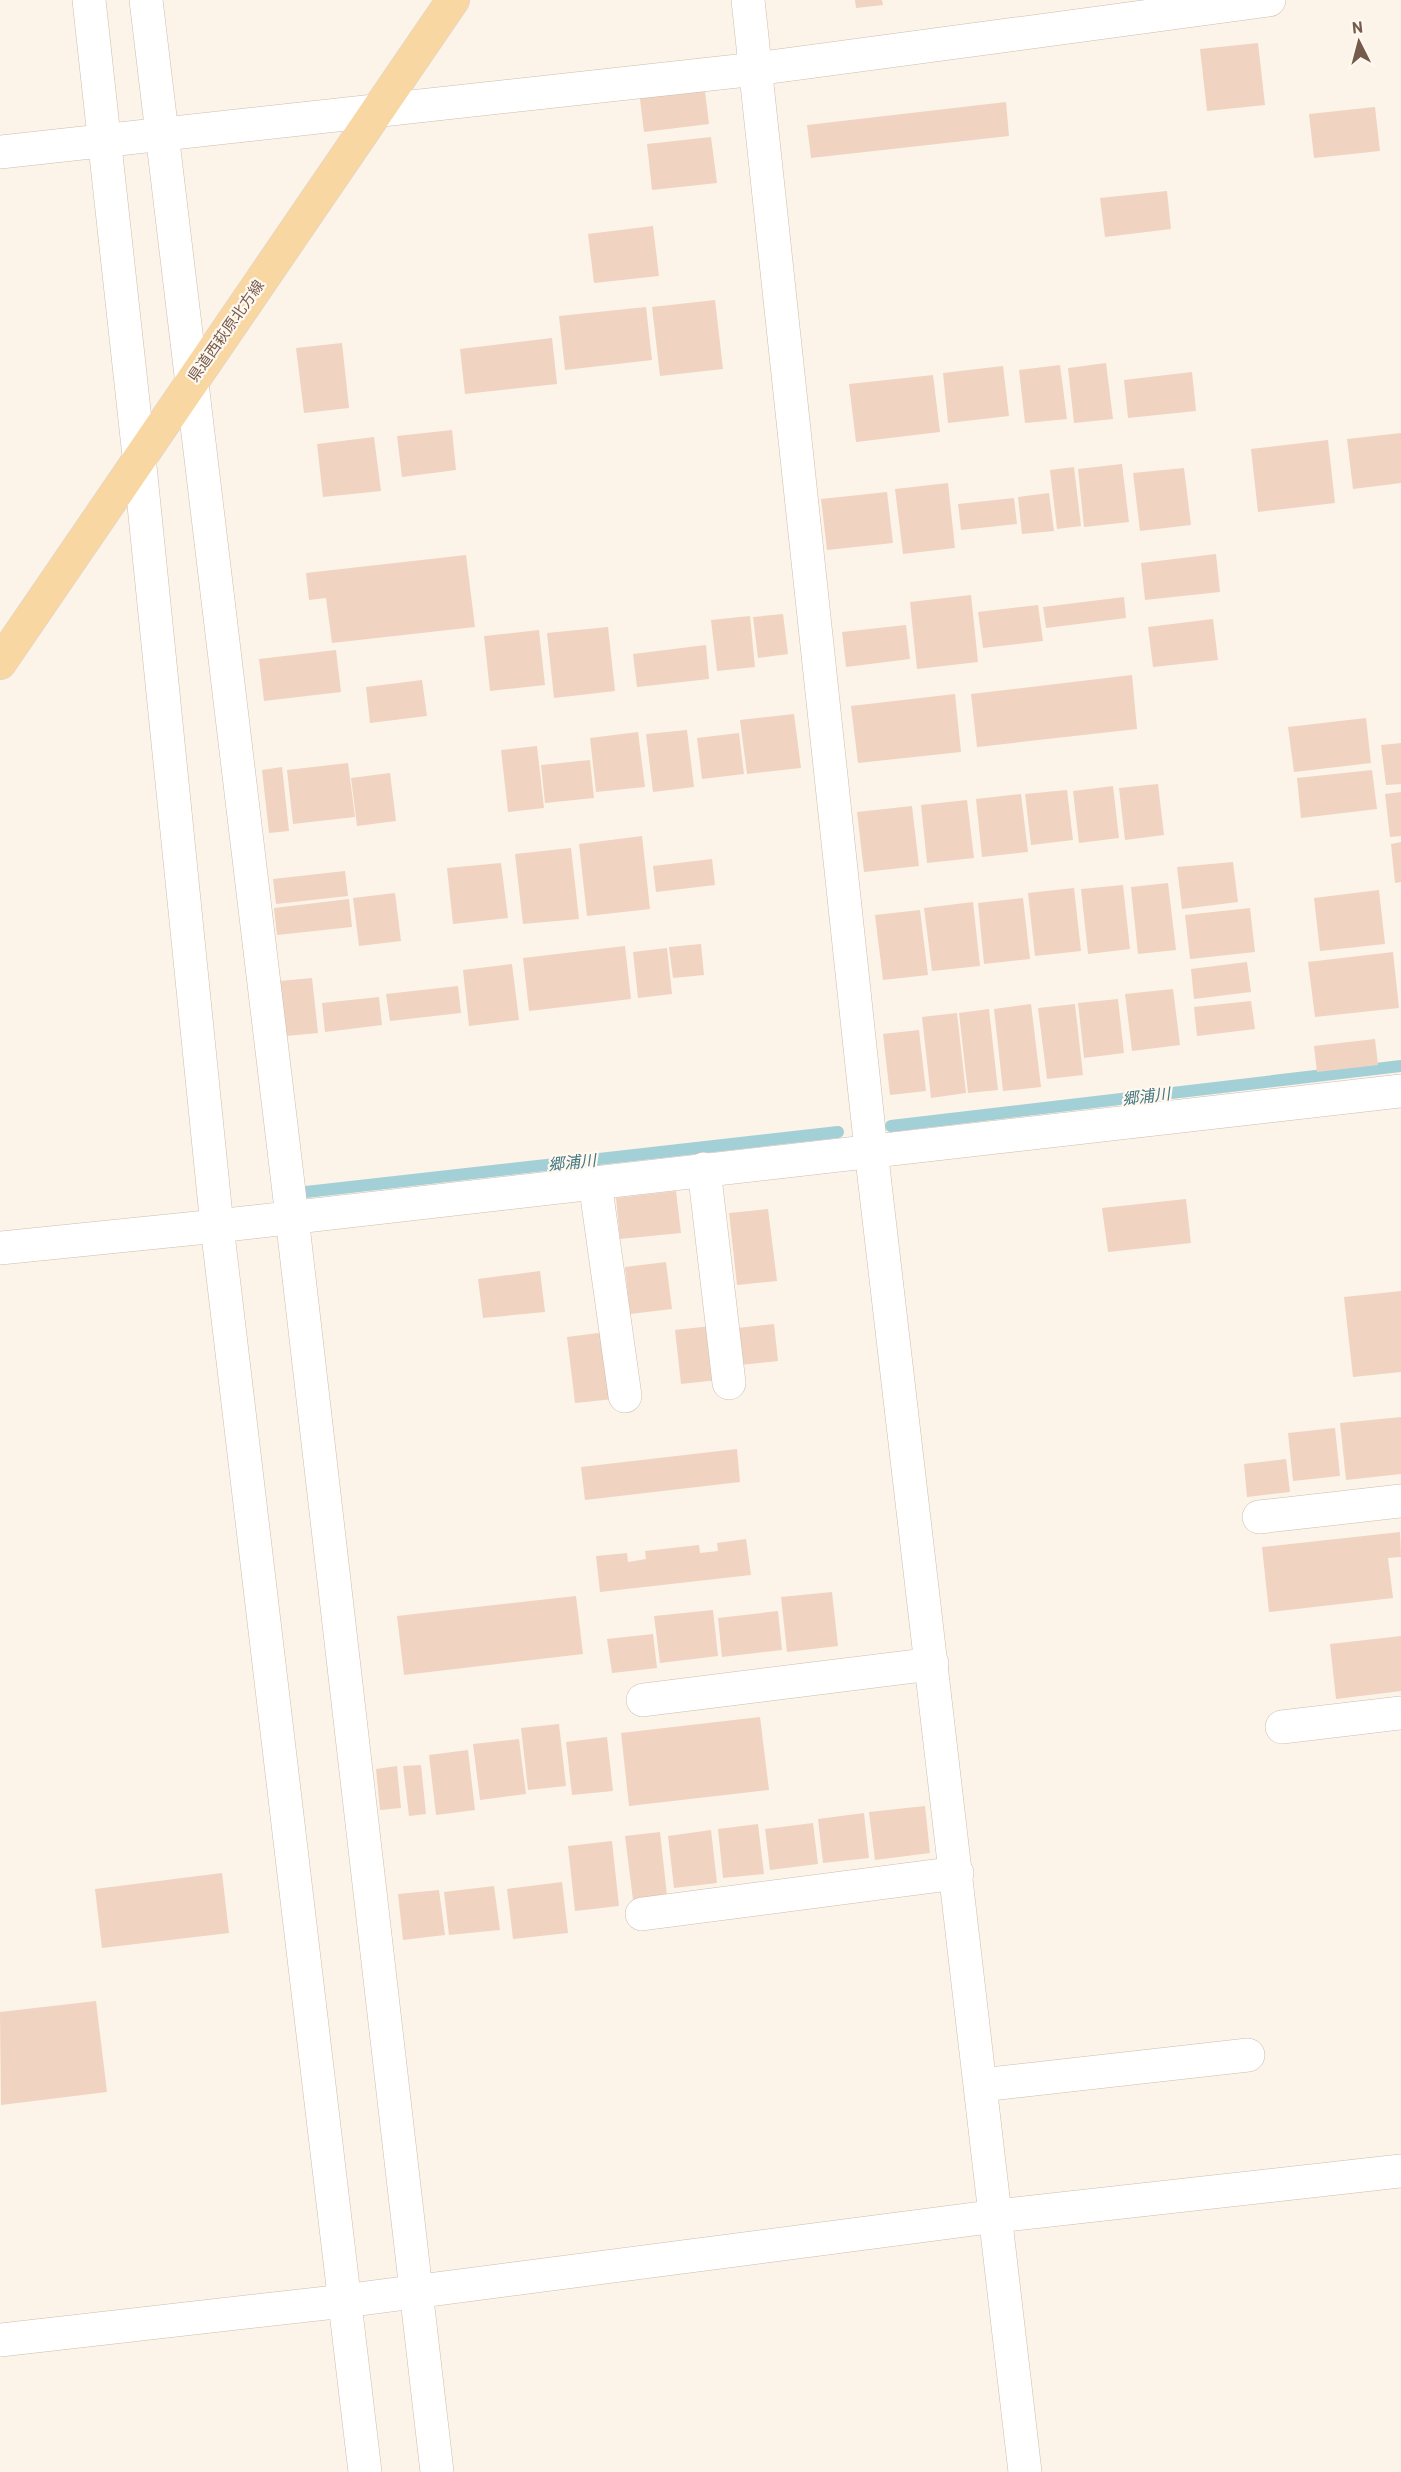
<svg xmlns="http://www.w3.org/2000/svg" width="1401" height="2472" font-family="Barlow,'Noto Sans JP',sans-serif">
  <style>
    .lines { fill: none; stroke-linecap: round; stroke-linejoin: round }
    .stream { stroke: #a3d0d7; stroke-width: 12 }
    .building { fill: #f1d3c1 }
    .minor-casing { stroke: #cebcaf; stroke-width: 34 }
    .major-casing { stroke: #dbd4d1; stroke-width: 34 }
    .minor { stroke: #fff; stroke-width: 33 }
    .major { stroke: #f8d7a3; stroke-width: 33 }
    .labels { text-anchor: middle; stroke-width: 4.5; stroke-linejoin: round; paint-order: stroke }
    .street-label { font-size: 15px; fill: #765b4d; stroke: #fff8ef }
    .water-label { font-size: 16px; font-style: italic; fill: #437882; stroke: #fff8ef }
  </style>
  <rect width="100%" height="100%" fill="#fcf4e8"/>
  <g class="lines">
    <g class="stream">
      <polyline points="891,1126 1401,1066"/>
      <polyline points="306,1192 838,1132"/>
    </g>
  </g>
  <g class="building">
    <polygon points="855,0 882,0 883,5 856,8"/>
    <polygon points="1258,43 1265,105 1207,111 1200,49"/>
    <polygon points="704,83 709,124 644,132 639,91"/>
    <polygon points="1006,102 1009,136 811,158 807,125"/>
    <polygon points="1375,107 1380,151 1314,158 1309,114"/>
    <polygon points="711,137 717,183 652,190 647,144"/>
    <polygon points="1167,191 1171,229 1105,237 1100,198"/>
    <polygon points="653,226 659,276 594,283 588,234"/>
    <polygon points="715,300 723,369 660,376 652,307"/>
    <polygon points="646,307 652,360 565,370 559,316"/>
    <polygon points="552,338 557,384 465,394 460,349"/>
    <polygon points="342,343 349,408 304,413 296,348"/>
    <polygon points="1106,363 1113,419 1074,423 1068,368"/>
    <polygon points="1060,365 1067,419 1025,423 1019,370"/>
    <polygon points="1003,366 1009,416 948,423 943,373"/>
    <polygon points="1192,372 1196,411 1128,418 1124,380"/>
    <polygon points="933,375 940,432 856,442 849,384"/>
    <polygon points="452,430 456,470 402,477 397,436"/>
    <polygon points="1401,433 1401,483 1353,489 1347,439"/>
    <polygon points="374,437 381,491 323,497 317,444"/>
    <polygon points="1328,440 1335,503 1258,512 1251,449"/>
    <polygon points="1122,464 1129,522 1084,527 1078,469"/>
    <polygon points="1074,467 1081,526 1057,529 1050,470"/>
    <polygon points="1184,468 1191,525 1140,531 1133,473"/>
    <polygon points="948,483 955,548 903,554 895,489"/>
    <polygon points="887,492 893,543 827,550 821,499"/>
    <polygon points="1049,493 1054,531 1022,534 1018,497"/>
    <polygon points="1014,498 1017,524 961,530 958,504"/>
    <polygon points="1216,554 1220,592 1145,600 1141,563"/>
    <polygon points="466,555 475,627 332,643 326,598 309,600 306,573"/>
    <polygon points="971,595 978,662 917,669 910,602"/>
    <polygon points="1124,597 1126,618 1046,628 1043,607"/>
    <polygon points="1038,605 1043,641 983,648 978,612"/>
    <polygon points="783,614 788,654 758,658 753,617"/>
    <polygon points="750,616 755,667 717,671 711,620"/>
    <polygon points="1213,619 1218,660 1153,667 1148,627"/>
    <polygon points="906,625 910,659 846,667 842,632"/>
    <polygon points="608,627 615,691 554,698 547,633"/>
    <polygon points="539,630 545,685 490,691 484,636"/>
    <polygon points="706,645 709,679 637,687 633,654"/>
    <polygon points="336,650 341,692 264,701 259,659"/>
    <polygon points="1132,675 1137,729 977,747 971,694"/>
    <polygon points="422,680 427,716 370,723 366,687"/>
    <polygon points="955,694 961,752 858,763 851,706"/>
    <polygon points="794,714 801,768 747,774 740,720"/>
    <polygon points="1366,718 1371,763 1294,772 1288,727"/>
    <polygon points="687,730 694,787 653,792 646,734"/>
    <polygon points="638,732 645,787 596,792 590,738"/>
    <polygon points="739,733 744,774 702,779 697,738"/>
    <polygon points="1401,743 1401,784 1386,785 1381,745"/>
    <polygon points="537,746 544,808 508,812 501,750"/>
    <polygon points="590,760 594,798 545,803 541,765"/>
    <polygon points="348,763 355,817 293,824 287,770"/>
    <polygon points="282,767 289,831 269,833 262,770"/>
    <polygon points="1372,770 1377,809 1301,818 1297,778"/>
    <polygon points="390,773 396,821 357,826 351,778"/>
    <polygon points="1158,784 1164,835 1125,840 1119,788"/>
    <polygon points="1113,786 1119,838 1079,843 1073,791"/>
    <polygon points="1067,790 1073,840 1031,845 1025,794"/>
    <polygon points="1401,792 1401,836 1390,837 1385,794"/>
    <polygon points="1021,794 1028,852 982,857 976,799"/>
    <polygon points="967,800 974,858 927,863 921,805"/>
    <polygon points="912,806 919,866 864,872 857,812"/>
    <polygon points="642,836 650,909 587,916 579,844"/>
    <polygon points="1401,842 1401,882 1395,883 1391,844"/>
    <polygon points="571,848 579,919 523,924 515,854"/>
    <polygon points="712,859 715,885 656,892 653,866"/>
    <polygon points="1233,862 1238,902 1182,909 1177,867"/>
    <polygon points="501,863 508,918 453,924 447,868"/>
    <polygon points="345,871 348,896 276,904 273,879"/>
    <polygon points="1168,883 1176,950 1138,954 1131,887"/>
    <polygon points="1123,885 1130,949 1088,954 1081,889"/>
    <polygon points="1074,888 1081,951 1035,956 1028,893"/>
    <polygon points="1379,890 1385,944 1320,951 1314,898"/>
    <polygon points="395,893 401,941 359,946 353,898"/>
    <polygon points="1023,898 1030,959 984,964 978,903"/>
    <polygon points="349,899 352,927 277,935 274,908"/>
    <polygon points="973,902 980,966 932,971 924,908"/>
    <polygon points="1250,908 1255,952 1190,959 1185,915"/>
    <polygon points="920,910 928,975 883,980 875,915"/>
    <polygon points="701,944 704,975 673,978 669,947"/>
    <polygon points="625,946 631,999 529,1011 523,958"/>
    <polygon points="667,948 672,994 638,998 633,952"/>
    <polygon points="1393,952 1399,1008 1315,1017 1308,962"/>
    <polygon points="1247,962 1251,992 1194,999 1191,969"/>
    <polygon points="512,964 519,1020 469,1026 463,970"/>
    <polygon points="312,978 318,1033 286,1036 280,981"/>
    <polygon points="458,986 461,1013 390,1021 386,994"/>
    <polygon points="1173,989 1180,1045 1132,1051 1125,994"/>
    <polygon points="379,997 382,1025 325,1032 322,1003"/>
    <polygon points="1118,999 1124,1053 1084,1058 1078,1003"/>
    <polygon points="1251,1001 1255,1029 1197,1036 1194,1007"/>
    <polygon points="1031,1004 1041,1087 1003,1091 994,1009"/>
    <polygon points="1075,1004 1083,1075 1047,1079 1038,1008"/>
    <polygon points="989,1009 998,1090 968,1093 959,1013"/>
    <polygon points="957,1013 966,1093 931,1098 922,1017"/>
    <polygon points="919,1030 926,1091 890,1095 883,1034"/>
    <polygon points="1375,1039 1378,1065 1317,1072 1314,1046"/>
    <polygon points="676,1191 681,1233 620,1239 616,1198"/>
    <polygon points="1186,1199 1191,1243 1108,1252 1102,1208"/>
    <polygon points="768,1209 777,1281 737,1285 729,1213"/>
    <polygon points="666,1262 672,1309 630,1314 625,1267"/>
    <polygon points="540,1271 545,1312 483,1318 478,1279"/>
    <polygon points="1401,1291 1401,1372 1353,1377 1344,1297"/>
    <polygon points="774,1324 778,1361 741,1365 738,1328"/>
    <polygon points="711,1326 718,1380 681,1384 675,1330"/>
    <polygon points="606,1332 614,1399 575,1403 567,1337"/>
    <polygon points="1401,1417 1401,1474 1346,1480 1340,1423"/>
    <polygon points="1335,1428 1340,1476 1293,1481 1288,1433"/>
    <polygon points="737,1449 740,1482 585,1500 581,1467"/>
    <polygon points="1286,1459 1290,1492 1247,1497 1244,1464"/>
    <polygon points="1400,1532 1401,1557 1388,1558 1393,1598 1269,1612 1262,1547"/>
    <polygon points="746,1539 751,1575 600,1592 596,1556 627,1553 628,1562 646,1559 645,1551 699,1545 700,1553 718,1551 717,1543"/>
    <polygon points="832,1592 838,1646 787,1652 781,1597"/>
    <polygon points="576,1596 583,1654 404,1675 397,1616"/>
    <polygon points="713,1610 718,1656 660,1663 654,1616"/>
    <polygon points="778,1611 782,1650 722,1657 718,1618"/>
    <polygon points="653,1634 657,1668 612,1673 607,1639"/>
    <polygon points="1401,1636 1401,1691 1336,1699 1330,1644"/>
    <polygon points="760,1717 769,1790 629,1806 621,1733"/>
    <polygon points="559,1724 566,1786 528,1790 521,1728"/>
    <polygon points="607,1737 613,1791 572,1795 566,1742"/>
    <polygon points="519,1739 526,1794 480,1800 473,1744"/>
    <polygon points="468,1750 475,1810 436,1815 429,1755"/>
    <polygon points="421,1765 426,1814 409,1816 403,1766"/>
    <polygon points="397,1766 401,1808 380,1810 376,1769"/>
    <polygon points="925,1806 930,1853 875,1860 869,1812"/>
    <polygon points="864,1813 869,1858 823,1863 818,1819"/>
    <polygon points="813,1823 818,1864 770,1870 765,1829"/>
    <polygon points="758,1824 764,1874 723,1878 718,1829"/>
    <polygon points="711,1830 717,1883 674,1888 668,1836"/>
    <polygon points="660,1832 667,1896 633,1900 625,1836"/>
    <polygon points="612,1841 619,1906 575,1911 568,1846"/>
    <polygon points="222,1873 229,1933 102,1948 95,1889"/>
    <polygon points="562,1882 568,1933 513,1939 507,1889"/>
    <polygon points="494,1886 500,1930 449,1935 444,1892"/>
    <polygon points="439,1890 445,1935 403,1940 398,1894"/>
    <polygon points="96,2001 107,2092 1,2105 0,2012"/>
  </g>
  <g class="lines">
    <g class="minor-casing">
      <g id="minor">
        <polyline points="89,0 139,456 217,1226 365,2472"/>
        <polyline points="146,0 292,1217 437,2472"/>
        <polyline points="748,0 871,1150 1025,2472"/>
        <polyline points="0,152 756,69 1269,0"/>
        <polyline points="704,1169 729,1383"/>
        <polyline points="595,1182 625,1396"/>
        <polyline points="0,1248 217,1226 1401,1091"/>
        <polyline points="1259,1517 1401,1501"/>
        <polyline points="643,1700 932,1664"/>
        <polyline points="1282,1727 1401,1713"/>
        <polyline points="642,1914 957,1873"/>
        <polyline points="981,2085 1248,2055"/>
        <polyline points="0,2340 344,2301 997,2216 1401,2171"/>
      </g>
    </g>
    <g class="major-casing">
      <polyline id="major" points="0,663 453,0"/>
    </g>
    <use href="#minor" class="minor"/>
    <use href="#major" class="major"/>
  </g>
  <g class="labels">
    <g class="street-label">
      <text transform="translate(226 331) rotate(-55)" y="5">県道西萩原北方線</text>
    </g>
    <g class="water-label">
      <text transform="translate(1146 1096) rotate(-7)" y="6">郷浦川</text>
      <text transform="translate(572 1162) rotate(-6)" y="6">郷浦川</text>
    </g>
  </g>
  <g transform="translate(1359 42) rotate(354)" stroke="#fff8ef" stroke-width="4.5" paint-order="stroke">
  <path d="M0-4.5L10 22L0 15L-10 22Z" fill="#765b4d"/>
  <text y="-9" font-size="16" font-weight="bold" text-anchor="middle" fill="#765b4d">N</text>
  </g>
</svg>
